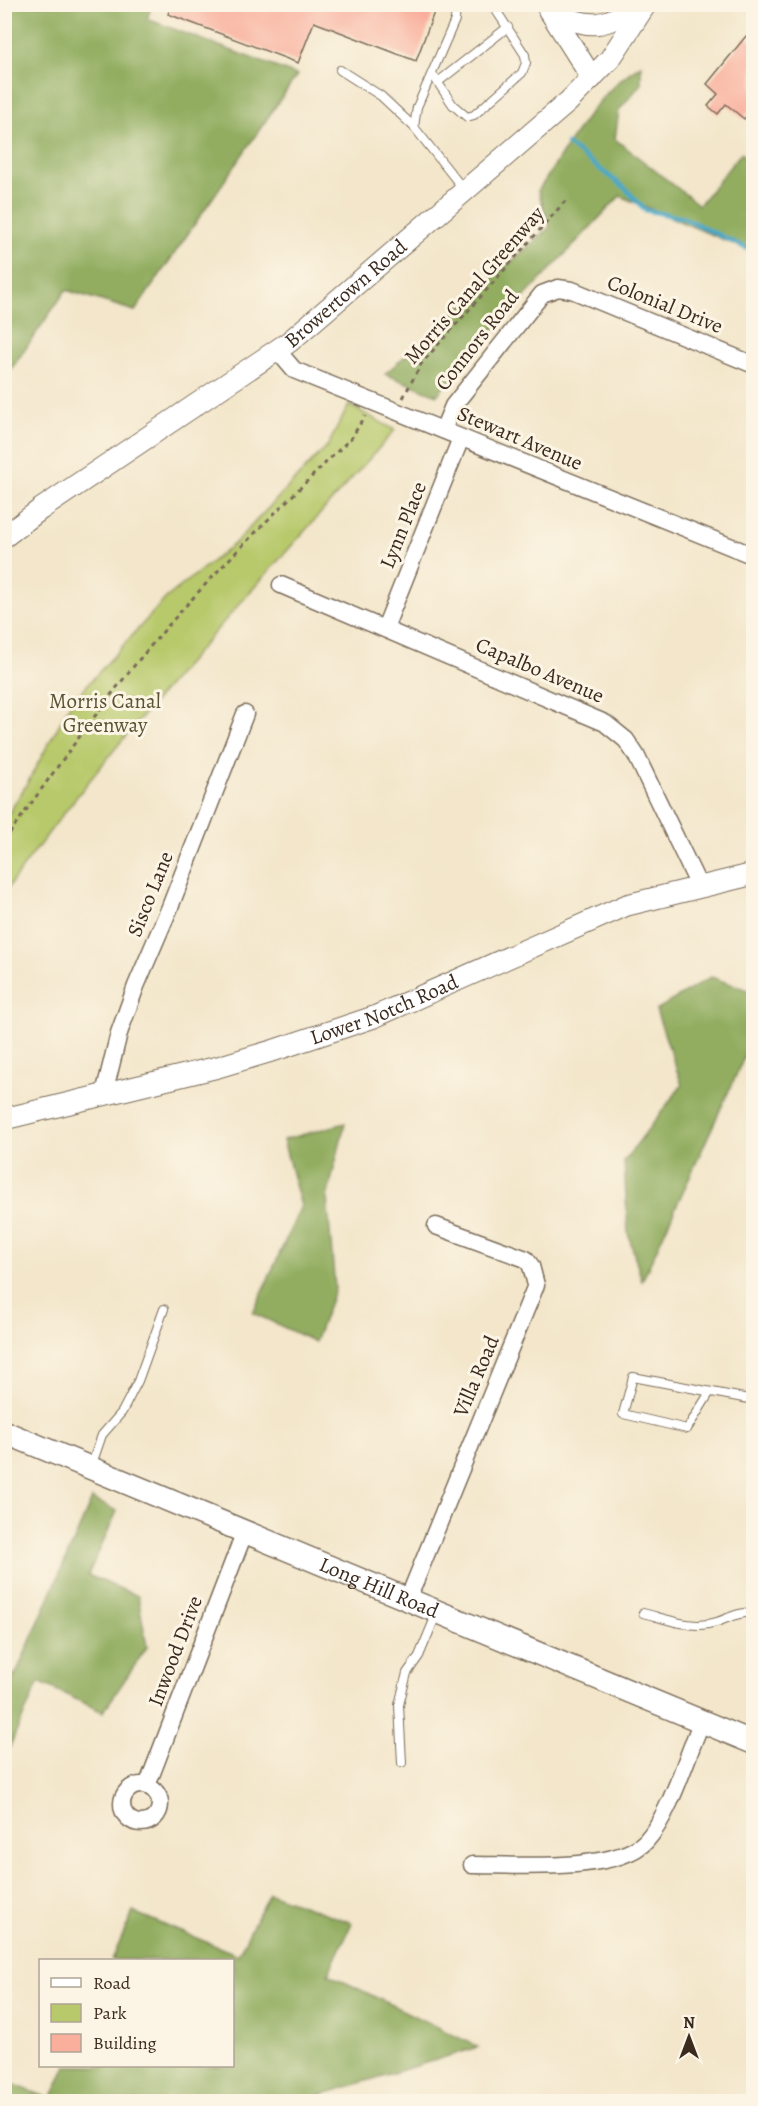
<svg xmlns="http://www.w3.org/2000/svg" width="758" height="2106" font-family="Alegreya,serif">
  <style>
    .green { fill: #b8c96c; stroke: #7a7a45; stroke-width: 1.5 }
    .forest { fill: #92ad60; stroke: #666c3f; stroke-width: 1.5 }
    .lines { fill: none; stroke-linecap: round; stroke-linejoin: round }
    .stream { stroke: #4aa9c9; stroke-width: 4.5 }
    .building { fill: #f9af9c }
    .service-casing { stroke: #7b6c5a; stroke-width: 10 }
    .minor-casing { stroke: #7b6c5a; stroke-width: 19 }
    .tertiary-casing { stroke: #7b6c5a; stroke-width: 23 }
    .secondary-casing { stroke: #7b6c5a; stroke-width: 25 }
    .path { stroke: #7b6c5a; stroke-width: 3; stroke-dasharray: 4.5 4.5; stroke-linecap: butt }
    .service { stroke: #fff; stroke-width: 8 }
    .minor { stroke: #fff; stroke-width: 16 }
    .tertiary { stroke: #fff; stroke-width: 21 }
    .secondary { stroke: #fff; stroke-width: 22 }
    .labels { text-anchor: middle; stroke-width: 6; stroke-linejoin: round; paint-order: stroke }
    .street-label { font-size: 21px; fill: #3b2a1e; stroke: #fcf5e5 }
    .park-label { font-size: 21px; fill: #5a5232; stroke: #fcf5e5 }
  </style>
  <rect width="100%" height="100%" fill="#fcf5e5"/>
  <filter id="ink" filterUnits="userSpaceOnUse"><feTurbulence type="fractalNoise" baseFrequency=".0167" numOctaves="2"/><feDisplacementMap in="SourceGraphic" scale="12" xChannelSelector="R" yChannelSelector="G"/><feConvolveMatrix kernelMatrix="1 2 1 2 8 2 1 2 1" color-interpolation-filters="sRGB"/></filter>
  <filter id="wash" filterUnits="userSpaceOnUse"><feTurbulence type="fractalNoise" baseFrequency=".008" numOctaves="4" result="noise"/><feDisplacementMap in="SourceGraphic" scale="24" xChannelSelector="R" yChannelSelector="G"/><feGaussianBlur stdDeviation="1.35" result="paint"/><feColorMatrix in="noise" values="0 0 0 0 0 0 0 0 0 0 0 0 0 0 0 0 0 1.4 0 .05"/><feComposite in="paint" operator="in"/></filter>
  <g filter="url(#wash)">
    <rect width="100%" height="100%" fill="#f3e6ca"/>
    <g class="green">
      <path d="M 349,405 L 395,430 C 262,580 122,728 5,892 L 5,819 L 25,787 L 71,703 L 166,598 L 234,544 L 328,445 Z"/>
      <polygon points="5,1671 15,1675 5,1699"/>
    </g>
    <g class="forest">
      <polygon points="4,5 152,5 147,19 297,75 135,311 66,290 8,374 4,373"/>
      <path d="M 641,65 L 641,84 L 619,110 L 615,139 L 699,205 L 741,153 L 753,163 L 753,252 L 620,196 L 491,332 L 437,395 L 385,374 L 550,227 L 538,191 C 567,148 595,92 641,65 Z"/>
      <polygon points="711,977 753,992 753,1038 642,1281 628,1233 624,1161 682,1085 656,1010"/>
      <polygon points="345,1123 327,1198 335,1288 315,1342 253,1313 301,1206 283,1140"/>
      <polygon points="92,1499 117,1511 88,1575 138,1596 147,1647 103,1712 39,1682 5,1757 5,1699"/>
      <polygon points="269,1893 352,1923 328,1974 478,2047 301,2101 5,2101 5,2081 51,2099 66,2066 232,2066 232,1960 112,1960 133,1912 238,1955"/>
    </g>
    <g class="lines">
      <polyline class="stream" points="567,144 625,188 645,210 684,218 754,252"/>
    </g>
    <g id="blocks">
      <g class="building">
        <polygon points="172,4 437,4 416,61 314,22 298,63 168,14"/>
        <polygon points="746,36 753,42 753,107 744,119 726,104 718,114 708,106 718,94 707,84"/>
      </g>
    </g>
  </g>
  <g filter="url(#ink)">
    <use href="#blocks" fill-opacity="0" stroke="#7b6c5a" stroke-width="1.5"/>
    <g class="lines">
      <g class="service-casing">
        <g id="service">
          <polyline points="456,4 455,20 417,107 414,127 465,191"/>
          <polyline points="340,70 381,96 414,127"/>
          <polyline points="432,74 453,105 467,117 474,115 522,73 526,63 525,55 492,4"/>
          <polyline points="438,82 508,27"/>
          <polyline points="710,1392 687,1429 623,1414 633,1377 754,1400"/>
          <polyline points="91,1467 102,1435 122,1412 138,1381 164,1309"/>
          <path d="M 643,1613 C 663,1618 688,1628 708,1624 C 727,1621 730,1613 754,1612"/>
          <polyline points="402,1763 399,1705 407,1673 419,1656 437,1613"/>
        </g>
      </g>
      <g class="minor-casing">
        <g id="minor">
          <polyline points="277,350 294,370 754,556"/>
          <polyline points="443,430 453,406 542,294 558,288 572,290 754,365"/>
          <polyline points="281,585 605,723 626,740 636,755 699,886"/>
          <polyline points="385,628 461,438"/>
          <polyline points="104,1094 119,1033 136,986 170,907 245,714"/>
          <polyline points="408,1599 536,1285 531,1266 526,1259 436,1226"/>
          <circle cx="141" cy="1804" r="19"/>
          <polyline points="147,1786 245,1531"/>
          <path d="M 472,1865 C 514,1865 616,1873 646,1841 C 670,1815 687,1755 702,1721"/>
        </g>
      </g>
      <g class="tertiary-casing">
        <g id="tertiary">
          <polyline points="549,10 592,78"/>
          <path d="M 549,11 C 595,30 600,28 642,4"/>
          <path id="s1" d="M 4,537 L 41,509 L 289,342 L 568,102 L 610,59 L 646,4"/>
          <path id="s2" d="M 4,1119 L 218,1067 L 275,1050 L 374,1017 L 627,905 L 754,874"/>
        </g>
      </g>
      <g class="secondary-casing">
        <g id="secondary">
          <path id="s3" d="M 4,1432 L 754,1743"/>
        </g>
      </g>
      <g class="path">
        <polyline points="403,398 421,364 567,199"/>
        <path d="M 4,841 C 55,771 104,699 161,634 C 221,564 287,501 352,437 L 365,416"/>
      </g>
      <use href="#service" class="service"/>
      <use href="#minor" class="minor"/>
      <use href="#tertiary" class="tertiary"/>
      <use href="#secondary" class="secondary"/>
    </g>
  </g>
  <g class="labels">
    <g class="street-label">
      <text transform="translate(474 285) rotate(-49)" y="7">Morris Canal Greenway</text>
      <text dy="7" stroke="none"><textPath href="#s1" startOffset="420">Browertown Road</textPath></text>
      <text transform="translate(665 304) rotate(22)" y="7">Colonial Drive</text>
      <text transform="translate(477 340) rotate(-52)" y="7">Connors Road</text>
      <text transform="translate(520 438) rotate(23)" y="7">Stewart Avenue</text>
      <text transform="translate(403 525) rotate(-68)" y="7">Lynn Place</text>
      <text transform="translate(540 670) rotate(23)" y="7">Capalbo Avenue</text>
      <text transform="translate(150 894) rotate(-68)" y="7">Sisco Lane</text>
      <text dy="7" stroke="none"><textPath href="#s2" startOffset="396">Lower Notch Road</textPath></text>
      <text transform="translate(476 1376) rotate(-67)" y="7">Villa Road</text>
      <text dy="7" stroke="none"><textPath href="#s3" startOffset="406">Long Hill Road</textPath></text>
      <text transform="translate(175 1651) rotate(-69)" y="7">Inwood Drive</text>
    </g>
    <g class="park-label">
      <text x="105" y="708">Morris Canal<tspan x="105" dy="24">Greenway</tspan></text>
    </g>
  </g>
  <rect width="758" height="2106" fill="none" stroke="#fcf5e5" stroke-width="24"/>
  <rect x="39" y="1959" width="195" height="108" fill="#fcf5e5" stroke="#afa495" stroke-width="1.5"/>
  <rect x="51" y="1978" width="30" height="9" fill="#ffffff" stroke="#afa495" stroke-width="1.5"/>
  <text x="93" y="1989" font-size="18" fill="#3b2a1e">Road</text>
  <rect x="51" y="2004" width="30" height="18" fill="#b8c96c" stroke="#afa495" stroke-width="1.5"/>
  <text x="93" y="2019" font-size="18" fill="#3b2a1e">Park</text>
  <rect x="51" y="2034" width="30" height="18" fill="#f9af9c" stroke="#afa495" stroke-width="1.5"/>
  <text x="93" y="2049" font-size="18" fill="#3b2a1e">Building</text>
  <g transform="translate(689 2037)" stroke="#fcf5e5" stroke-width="4.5" paint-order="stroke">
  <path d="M0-4.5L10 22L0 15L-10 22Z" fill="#3b2a1e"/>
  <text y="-9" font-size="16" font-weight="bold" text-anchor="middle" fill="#3b2a1e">N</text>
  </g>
</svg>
